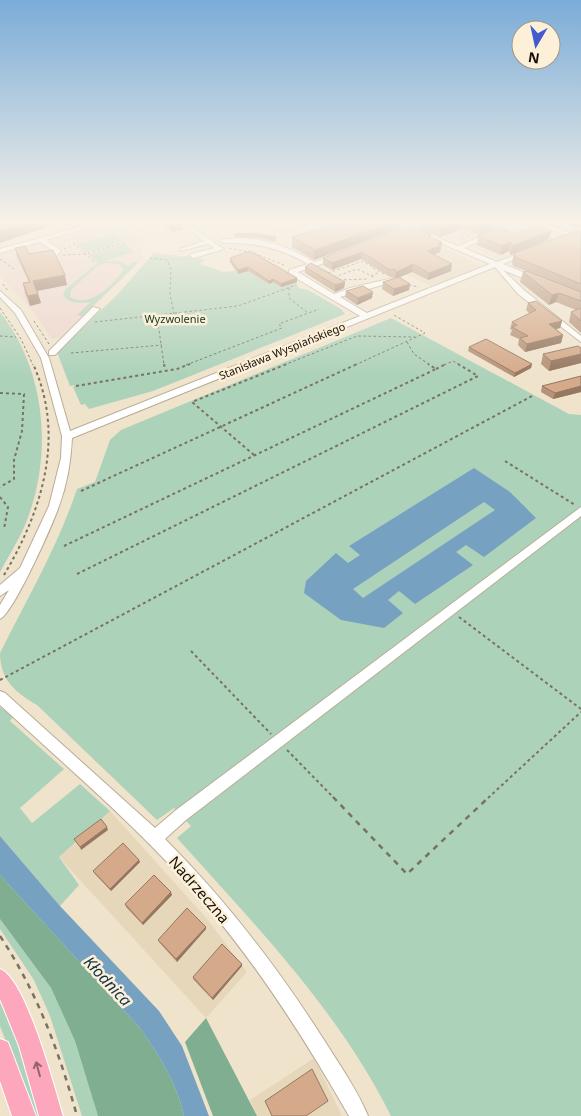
<svg xmlns="http://www.w3.org/2000/svg" width="581" height="1116" font-family="'Noto Sans',sans-serif">
  <style>
    .built { fill: #e7d7ba }
    .education { fill: #edd5cc }
    .green { fill: #add2ba; fill-rule: evenodd }
    .forest { fill: #7fae90 }
    .water { fill: #77a1c1; fill-rule: evenodd }
    .lines { fill: none; stroke-linecap: round; stroke-linejoin: round }
    .minor-casing { stroke: #b9ad97; stroke-width: 2 }
    .major-casing { stroke: #fff; stroke-width: 2 }
    .path-far2 { stroke: #797263; stroke-width: 1; stroke-dasharray: 2.5 2.5; stroke-linecap: butt }
    .path-far1 { stroke: #797263; stroke-width: 2; stroke-dasharray: 3 3; stroke-linecap: butt }
    .path { stroke: #797263; stroke-width: 2.5; stroke-dasharray: 5.5 5.5; stroke-linecap: butt }
    .minor { fill: #fff; fill-rule: evenodd }
    .major { fill: #fca7bb; fill-rule: evenodd }
    .wall { fill: #b79278 }
    .shaded-wall { fill: #957761 }
    .building { fill: #d5aa8b; stroke: #957761 }
    .oneway { stroke: #94646b }
    .labels { text-anchor: middle; stroke-width: 5; stroke-linejoin: round; paint-order: stroke }
    .far-park-label { font-size: 11px; fill: #123823; stroke: #fdf0d9 }
    .far-street-label { font-size: 11px; fill: #151109; stroke: #fdf0d9 }
    .near-street-label { font-size: 15px; fill: #151109; stroke: #fdf0d9 }
    .near-water-label { font-size: 16px; font-style: italic; fill: #0f3249; stroke: #fdf0d9 }
  </style>
  <rect width="100%" height="100%" fill="#efe3cc"/>
  <g class="built">
    <polygon points="433,243 482,266 431,286 396,270"/>
    <polygon points="110,811 208,920 247,972 206,1018 59,857"/>
    <polygon points="314,1058 342,1116 257,1116 250,1100"/>
  </g>
  <g class="education">
    <polygon points="408,220 555,220 573,229 499,259"/>
    <polygon points="118,222 143,243 142,260 62,337 52,339 33,311 0,276 0,255"/>
  </g>
  <g class="green">
    <polygon points="113,234 123,242 86,253 77,244"/>
    <path d="M 125,244 L 134,252 L 104,261 L 118,261 L 129,266 L 133,262 L 138,263 L 82,316 L 77,315 L 91,302 C 81,303 68,305 63,294 L 66,289 L 98,263 L 88,255 ZM 106,263 L 119,264 L 124,269 C 113,285 90,309 70,297 L 71,290 L 96,267 Z"/>
    <polygon points="154,253 185,257 188,255 205,260 200,264 223,272 235,271 238,274 248,271 269,284 280,279 296,282 299,288 308,290 341,309 345,314 153,391 89,409 85,404 81,405 73,387 76,385 70,386 57,352 116,296"/>
    <path d="M 0,312 C 48,373 54,462 22,532 C 15,546 7,559 0,572 Z"/>
    <path d="M 391,318 L 569,414 L 581,415 L 581,1116 L 391,1116 C 339,1011 255,925 177,838 L 191,826 L 174,808 L 157,820 L 37,705 C 16,693 0,680 0,653 C 27,599 58,546 77,489 L 95,482 L 110,440 L 121,430 Z"/>
    <polygon points="0,707 13,717 10,721 64,769 20,808 32,823 80,784 110,811 59,857 79,885 60,906 0,836"/>
    <polygon points="0,919 51,988 75,1041 98,1116 82,1116 50,1016 34,980 0,929"/>
    <polygon points="0,998 21,1043 43,1116 35,1116 0,1026"/>
  </g>
  <g class="forest">
    <path d="M 0,875 L 140,1028 C 159,1055 177,1083 184,1116 L 98,1116 L 75,1041 L 51,988 L 0,919 Z"/>
    <polygon points="206,1018 257,1116 213,1116 185,1042"/>
  </g>
  <g class="water">
    <path d="M 474,468 L 510,492 L 536,518 L 484,557 L 466,545 L 456,552 L 473,565 L 415,604 L 399,591 L 388,600 L 403,613 L 384,628 L 341,620 L 304,593 L 306,581 L 336,553 L 348,563 L 360,555 L 349,546 ZM 484,502 L 495,510 L 363,598 L 353,589 Z"/>
    <path d="M 0,836 L 60,906 L 159,1011 L 182,1046 L 209,1116 L 184,1116 C 177,1083 159,1055 140,1028 L 0,875 Z"/>
  </g>
  <g class="lines">
    <g class="minor-casing">
      <g id="minor">
        <polygon points="105,220 115,220 46,240 61,251 53,259 46,257 53,251 40,242 0,253 0,249"/>
        <polygon points="118,220 125,220 137,231 132,232"/>
        <polygon points="174,220 181,220 224,249 194,258 190,256 191,254 214,248 208,244 180,251 180,249 204,241"/>
        <path d="M 386,220 L 394,220 L 458,246 L 490,233 L 494,233 L 494,235 L 464,248 L 497,262 L 525,251 L 529,251 L 529,253 L 503,264 L 538,278 L 538,282 L 532,282 L 503,270 L 524,290 L 581,336 L 581,342 L 518,294 L 495,267 L 72,438 C 71,460 67,485 59,506 C 53,524 13,614 0,619 L 0,605 L 9,590 L 0,596 L 0,585 L 20,568 L 49,506 L 61,458 L 62,436 L 41,358 L 15,313 L 0,297 L 0,291 L 21,310 L 49,358 L 70,431 L 360,316 L 289,274 L 289,270 L 308,264 C 281,248 254,242 223,243 L 220,241 L 221,240 C 253,234 287,245 314,262 L 339,254 L 339,258 L 298,272 L 334,294 L 350,288 L 393,278 L 393,282 L 340,297 L 367,313 L 490,264 Z"/>
        <polygon points="526,220 535,220 575,235 570,236"/>
        <polygon points="93,307 100,309 55,355 49,355 49,351"/>
        <path d="M 581,507 L 581,516 L 186,820 L 165,839 C 226,900 278,968 324,1040 C 339,1064 357,1089 368,1116 L 349,1116 C 305,1039 257,964 199,897 C 139,828 68,768 0,705 L 0,691 L 5,693 L 155,828 L 176,810 Z"/>
      </g>
    </g>
    <g class="major-casing">
      <g id="major">
        <path d="M 0,969 C 26,979 54,1087 63,1116 L 39,1116 L 19,1046 L 0,999 Z"/>
        <polygon points="0,1039 8,1042 36,1116 12,1116 0,1081"/>
      </g>
    </g>
    <g class="path-far2">
      <polyline points="251,220 286,233 316,220"/>
      <polyline points="492,225 506,220"/>
      <polyline points="459,228 473,233"/>
      <polyline points="462,238 476,232"/>
      <polyline points="229,248 249,252"/>
      <polyline points="64,249 75,244 95,263"/>
      <polyline points="254,253 286,266"/>
      <polyline points="63,255 86,254 124,243"/>
      <polyline points="150,258 167,260 171,269 170,294 174,314"/>
      <polyline points="0,259 14,269"/>
      <polyline points="373,268 384,274"/>
      <polyline points="328,273 363,261 374,268"/>
      <polyline points="371,276 380,272"/>
      <polyline points="334,277 357,269 374,277"/>
      <polyline points="339,280 367,279"/>
      <polyline points="3,284 8,291"/>
      <polyline points="409,285 419,287"/>
      <polyline points="289,288 289,298 308,313"/>
      <polyline points="0,308 21,339 33,365"/>
      <polyline points="157,316 164,365"/>
      <polyline points="34,321 49,344"/>
      <polyline points="95,322 238,306 296,285"/>
      <polyline points="0,336 16,337"/>
      <polyline points="407,342 414,354 430,365"/>
      <polyline points="71,353 162,345"/>
      <polyline points="186,365 282,328 279,324 319,309"/>
      <polyline points="284,365 357,336 415,337"/>
      <polyline points="355,365 425,333 392,314"/>
      <polyline points="444,365 453,361 460,365"/>
    </g>
    <g class="path-far1">
      <polyline points="164,364 165,370"/>
      <polyline points="436,369 446,364"/>
      <polyline points="76,386 177,369 190,364"/>
      <polyline points="0,393 24,394 22,431 14,460 14,479 0,487"/>
      <polyline points="254,455 192,402 287,364"/>
      <polyline points="505,461 575,505"/>
      <polyline points="81,491 357,364"/>
      <polyline points="0,497 8,507 4,529"/>
      <polyline points="64,546 436,369 428,364"/>
      <polyline points="77,574 478,376 458,364"/>
      <path d="M 4,575 C 42,511 66,436 33,364"/>
      <polyline points="459,617 581,709"/>
      <polyline points="191,651 271,734"/>
      <polyline points="0,680 534,395"/>
      <polyline points="287,750 334,798"/>
      <polyline points="488,798 581,712"/>
    </g>
    <g class="path">
      <polyline points="333,797 407,874 489,797"/>
      <path d="M 0,936 C 37,992 59,1051 77,1116"/>
    </g>
    <use href="#minor" class="minor"/>
    <use href="#major" class="major"/>
  </g>
  <g class="wall">
    <polygon points="154,220 182,220 183,229 172,232"/>
    <polygon points="184,220 209,220 209,221 193,226"/>
    <polygon points="357,220 400,220 399,229 314,260 292,247 292,237 326,227 326,221 347,224"/>
    <polygon points="419,220 494,220 492,229 479,235 463,228 440,237 418,228"/>
    <polygon points="569,220 581,220 581,228 576,228 568,224"/>
    <polygon points="551,231 549,239 515,253 581,231 581,333 569,322 571,312 576,310 556,302 549,305 520,282 523,272 526,271 513,266 512,262 514,253 510,255 509,251 501,255 477,245 478,236"/>
    <polygon points="254,233 276,237 276,242 258,238 234,237 234,234"/>
    <polygon points="431,234 431,237 441,249 440,252 434,254 451,271 428,280 412,272 400,277 409,290 393,296 382,289 383,282 395,278 394,277 390,277 361,259 332,270 323,265 323,258"/>
    <polygon points="15,248 29,254 67,285 37,291 41,303 30,306 25,293 23,283 29,282 17,257"/>
    <polygon points="230,258 297,282 281,287 273,282 269,284 248,271 238,274 230,262"/>
    <polygon points="305,267 345,282 344,288 335,292 305,273"/>
    <polygon points="346,291 372,298 357,305 345,297"/>
    <polygon points="528,303 562,321 560,328 556,329 563,335 561,343 525,352 518,345 519,339 510,335 512,330 510,329 512,322 530,314 526,310"/>
    <polygon points="469,347 532,364 531,368 514,377 468,351"/>
    <polygon points="581,348 581,363 549,371 541,364 543,354"/>
    <polygon points="581,376 581,392 553,399 541,392 542,386"/>
    <polygon points="139,860 140,862 111,891 95,874 93,871"/>
    <polygon points="172,895 143,925 126,907 125,904"/>
    <polygon points="206,927 206,929 177,962 159,942 158,940"/>
    <polygon points="242,964 242,966 213,1000 193,979 193,977"/>
  </g>
  <g class="shaded-wall">
    <polygon points="32,220 68,220 0,243 0,231"/>
    <polygon points="182,220 183,229 172,232 171,223"/>
    <polygon points="192,220 209,220 209,221 193,226"/>
    <polygon points="400,220 399,229 314,260 315,250"/>
    <polygon points="460,220 464,220 463,228 440,237 441,227"/>
    <polygon points="494,220 492,229 479,235 481,225"/>
    <polygon points="551,231 549,239 510,255 512,246"/>
    <polygon points="442,242 440,252 426,258 427,251"/>
    <polygon points="511,242 509,251 501,255 502,246"/>
    <polygon points="362,252 361,259 332,270 332,263"/>
    <polygon points="413,264 412,272 395,279 396,272"/>
    <polygon points="452,264 451,271 428,280 429,273"/>
    <polygon points="248,267 248,271 238,274 238,270"/>
    <polygon points="65,275 67,285 36,291 33,281"/>
    <polygon points="297,278 297,282 281,287 281,284"/>
    <polygon points="273,279 273,282 269,284 269,281"/>
    <polygon points="345,282 344,288 335,292 335,285"/>
    <polygon points="410,284 409,290 393,296 394,289"/>
    <polygon points="373,292 372,298 357,305 358,298"/>
    <polygon points="559,293 556,302 549,305 552,295"/>
    <polygon points="38,294 41,303 30,306 28,296"/>
    <polygon points="562,321 560,328 547,331 549,324"/>
    <polygon points="563,335 561,343 525,352 527,344"/>
    <polygon points="581,354 581,363 549,371 551,361"/>
    <polygon points="532,364 531,368 514,377 515,373"/>
    <polygon points="581,386 581,392 553,399 555,393"/>
    <polygon points="107,827 108,830 81,850 80,847"/>
    <polygon points="139,860 140,862 111,891 110,889"/>
    <polygon points="171,892 172,895 143,925 142,923"/>
    <polygon points="206,927 206,929 177,962 176,959"/>
    <polygon points="242,964 242,966 213,1000 212,998"/>
  </g>
  <g class="building">
    <polygon points="0,220 32,220 0,231"/>
    <polygon points="166,220 182,220 171,223"/>
    <polygon points="328,220 340,220 347,224 359,220 399,220 315,250 292,237 333,225 326,221"/>
    <polygon points="423,220 460,220 441,227"/>
    <polygon points="468,220 494,220 481,225"/>
    <polygon points="539,225 551,231 512,246 511,242 502,246 478,236 500,227 514,234"/>
    <polygon points="411,226 431,234 428,236 442,242 438,244 441,245 427,251 452,264 429,273 413,264 396,272 395,269 390,270 362,252 332,263 323,258"/>
    <polygon points="579,230 581,231 581,284 515,257 514,253"/>
    <polygon points="254,233 276,237 276,239 257,235 234,234"/>
    <polygon points="25,246 29,254 53,250 65,275 33,281 38,294 28,296 23,283 30,282 15,248"/>
    <polygon points="250,251 297,278 281,284 273,279 269,281 248,267 238,270 230,258"/>
    <polygon points="311,263 345,282 335,285 305,267"/>
    <polygon points="527,271 581,292 581,301 559,293 552,295 523,272"/>
    <polygon points="399,277 410,284 394,289 383,282"/>
    <polygon points="363,286 373,292 358,298 346,291"/>
    <polygon points="536,301 562,321 549,324 563,335 527,344 520,338 528,336 512,327 517,325 512,322 536,310 528,303"/>
    <polygon points="581,308 581,321 571,312"/>
    <polygon points="486,339 532,364 515,373 469,347"/>
    <polygon points="578,346 581,348 581,354 551,361 543,354"/>
    <polygon points="581,376 581,386 555,393 542,386"/>
    <polygon points="101,819 107,827 80,847 74,839"/>
    <polygon points="123,843 139,860 110,889 93,871"/>
    <polygon points="154,875 171,892 142,923 125,904"/>
    <polygon points="187,908 206,927 176,959 158,940"/>
    <polygon points="222,944 242,964 212,998 193,977"/>
    <polygon points="312,1069 328,1101 306,1116 272,1116 265,1101"/>
  </g>
  <defs><path id="oneway-shaft" d="M-6 0H5M1.5-3L5.5 0L1.5 3" fill="none" stroke-width="1.6" stroke-linecap="round" stroke-linejoin="round" transform="scale(1.25)"/></defs>
  <use class="oneway" href="#oneway-shaft" transform="translate(38 1069) rotate(-105)"/>
  <linearGradient id="sky" x2="0" y2="1"><stop stop-color="#7bacd8"/><stop offset="0.59" stop-color="#f8f2e8"/><stop offset="1" stop-color="#f8f2e8" stop-opacity="0"/></linearGradient>
  <rect width="581" height="376" fill="url(#sky)"/>
  <g class="labels">
    <g class="far-park-label">
      <text x="175" y="323">Wyzwolenie</text>
    </g>
    <g class="far-street-label">
      <text transform="translate(282 351) rotate(-22)" y="4">Stanisława Wyspiańskiego</text>
    </g>
    <g class="near-street-label">
      <text transform="translate(199 890) rotate(49)" y="5">Nadrzeczna</text>
    </g>
    <g class="near-water-label">
      <text transform="translate(108 981) rotate(47)" y="6">Kłodnica</text>
    </g>
  </g>
  <g transform="translate(536 45) rotate(189)"><circle r="24" fill="#fdf0d9" stroke="#a09786"/>
  <path d="M0-4L9 19L0 12L-9 19Z" fill="#435bcf"/>
  <text y="-8" font-size="14" font-weight="bold" text-anchor="middle" fill="#151109">N</text>
  </g>
</svg>
